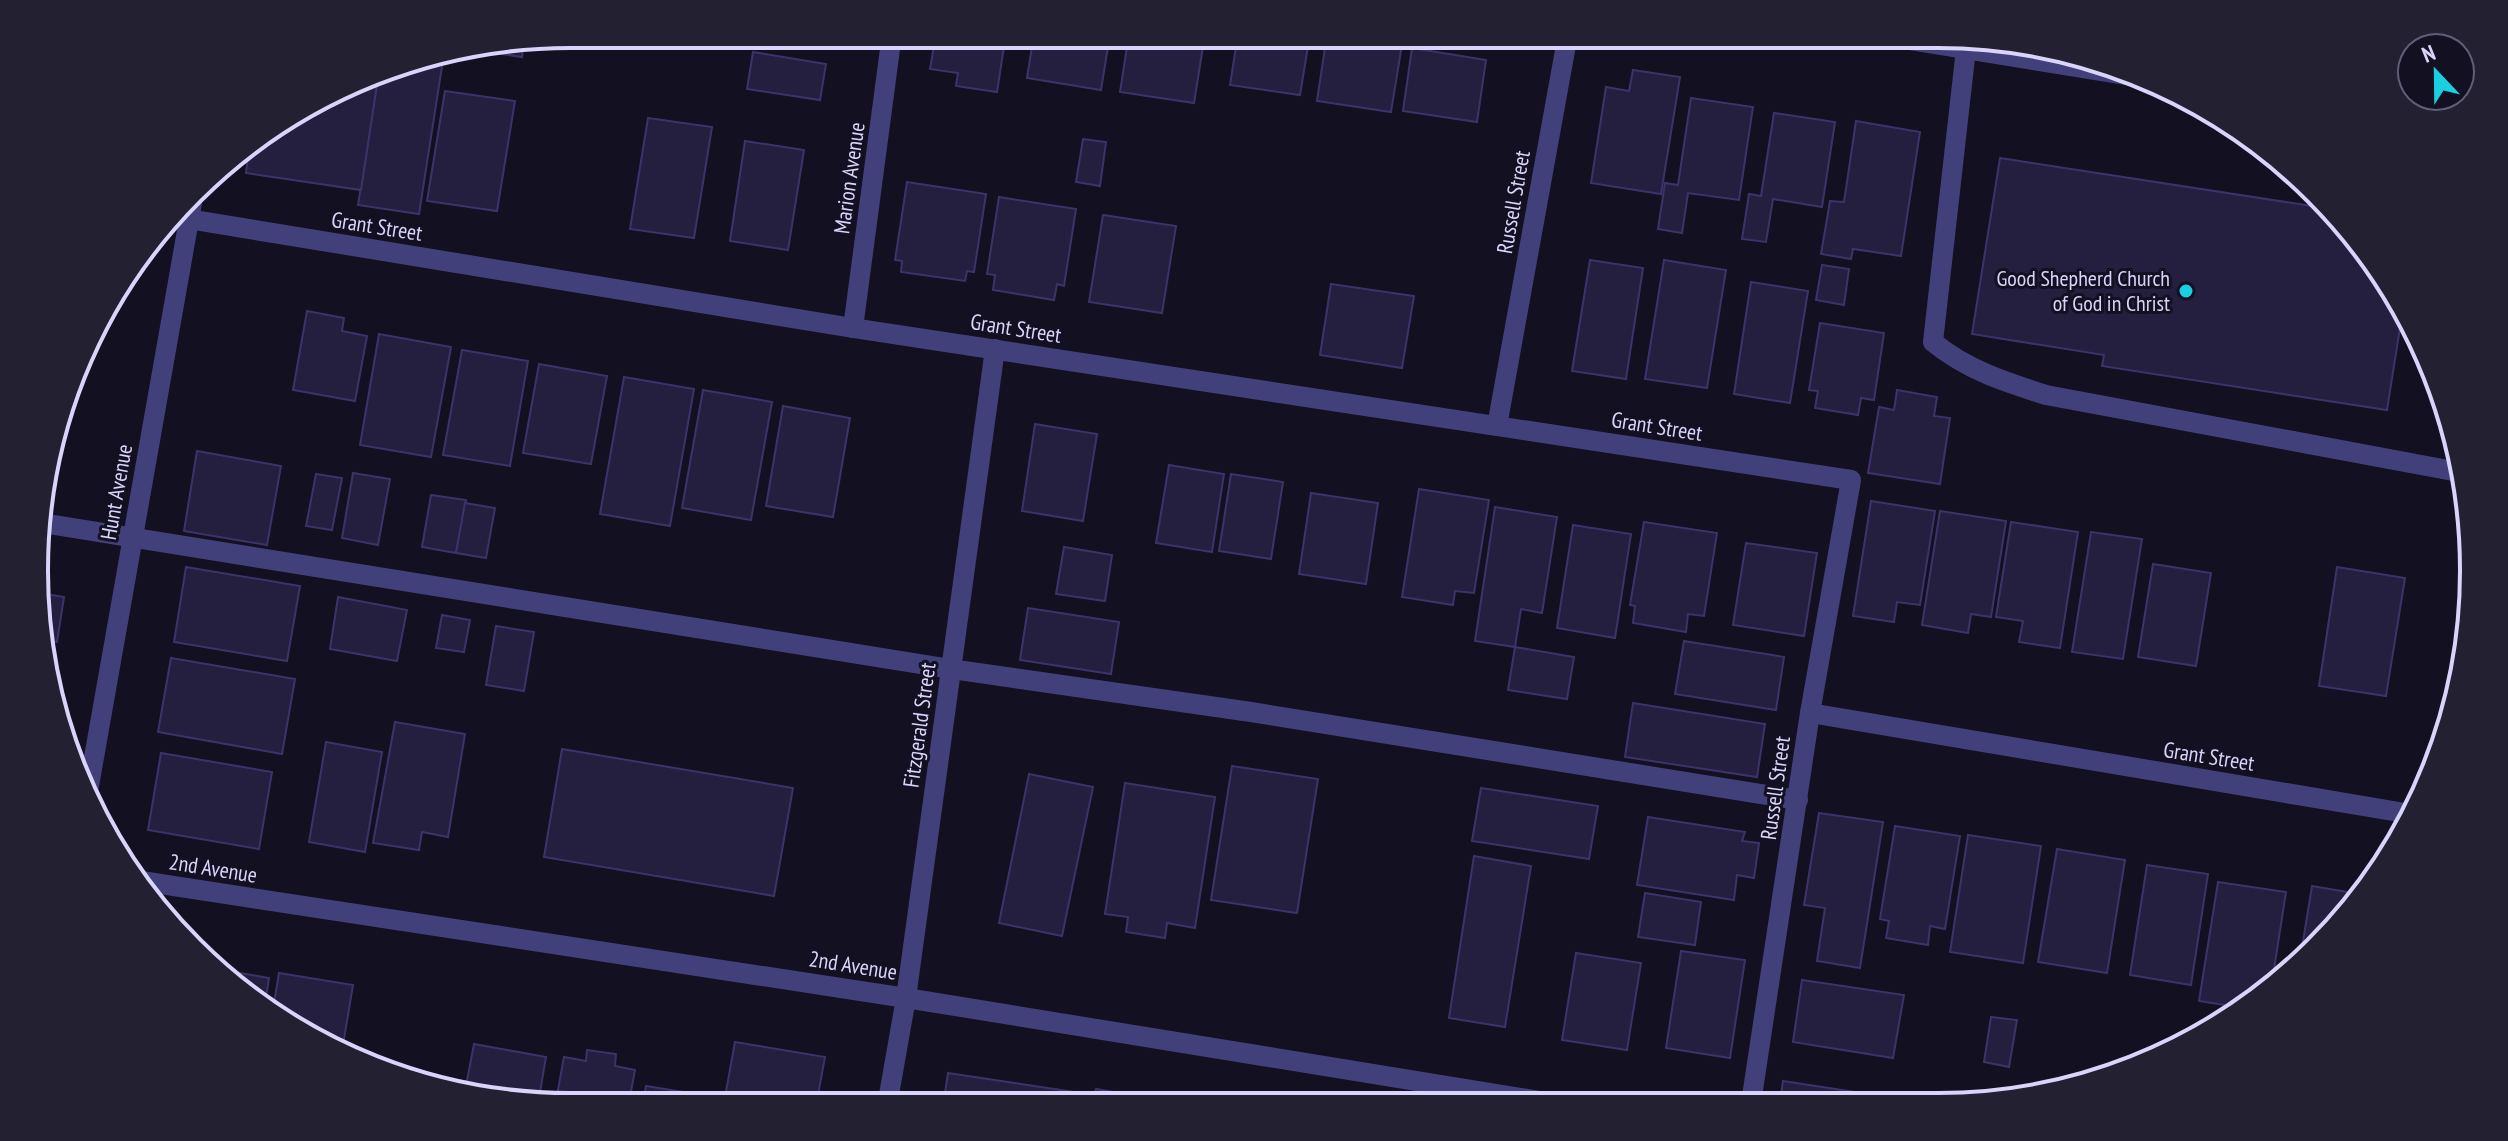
<svg xmlns="http://www.w3.org/2000/svg" width="2508" height="1141" font-family="'PT Sans Narrow',sans-serif">
  <style>
    .building { fill: #241e3f; stroke: #3d3369; stroke-width: 2 }
    .lines { fill: none; stroke-linecap: round; stroke-linejoin: round }
    .lane { stroke: #42407a; stroke-width: 20 }
    .street { stroke: #42407a; stroke-width: 20 }
    .poi-dot { fill: #1acfe1; stroke: #131021; stroke-width: 3 }
    .labels { text-anchor: middle; stroke-width: 6; stroke-linejoin: round; paint-order: stroke }
    .street-label { font-size: 22px; fill: #d8d4fa; stroke: #131021 }
    .poi-label { font-size: 22px; fill: #d8d4fa; stroke: #131021; text-anchor: end }
    .rim { fill: none; stroke: #d8d4fa; stroke-width: 4 }
  </style>
  <rect width="100%" height="100%" fill="#131021"/>
  <g class="building">
    <polygon points="663,34 724,34 722,49 662,40"/>
    <polygon points="767,34 820,34 819,42"/>
    <polygon points="936,34 1006,34 997,92 956,86 958,73 930,69"/>
    <polygon points="1034,34 1110,34 1101,90 1027,78"/>
    <polygon points="1129,34 1205,34 1194,103 1120,92"/>
    <polygon points="1238,34 1310,34 1300,95 1230,85"/>
    <polygon points="1327,34 1402,44 1391,112 1317,101"/>
    <polygon points="524,42 522,57 476,50"/>
    <polygon points="1412,48 1486,60 1477,122 1403,111"/>
    <polygon points="753,52 826,64 820,100 747,89"/>
    <polygon points="429,57 443,60 419,214 358,205 379,71 398,63"/>
    <polygon points="1633,70 1680,77 1661,194 1591,183 1606,87 1629,91"/>
    <polygon points="379,71 361,190 246,173 250,143 302,106"/>
    <polygon points="445,91 515,101 497,211 427,201"/>
    <polygon points="1691,98 1753,107 1739,200 1688,193 1682,233 1658,229 1665,183 1678,185"/>
    <polygon points="1774,113 1835,122 1822,207 1773,199 1766,242 1742,239 1749,194 1761,196"/>
    <polygon points="648,118 712,127 694,238 630,229"/>
    <polygon points="1856,121 1920,132 1901,256 1853,249 1851,259 1821,254 1830,201 1844,202"/>
    <polygon points="1083,139 1106,142 1100,186 1076,182"/>
    <polygon points="745,141 804,150 788,250 730,241"/>
    <polygon points="2000,158 2331,209 2383,272 2403,309 2387,410 2102,366 2104,355 1972,334"/>
    <polygon points="907,182 986,194 974,272 967,271 965,281 901,272 902,261 895,260"/>
    <polygon points="999,197 1076,209 1064,286 1057,284 1054,300 993,290 995,275 987,274"/>
    <polygon points="1103,215 1176,226 1162,313 1089,302"/>
    <polygon points="1590,260 1643,268 1626,379 1572,371"/>
    <polygon points="1664,260 1726,270 1707,388 1645,379"/>
    <polygon points="1822,265 1849,269 1844,305 1816,300"/>
    <polygon points="1751,282 1808,291 1790,403 1734,394"/>
    <polygon points="1331,284 1414,296 1402,368 1320,355"/>
    <polygon points="307,311 344,318 342,331 367,336 355,401 293,390"/>
    <polygon points="1820,323 1884,333 1874,400 1861,398 1858,415 1815,408 1818,391 1809,390"/>
    <polygon points="379,334 451,347 431,457 360,445"/>
    <polygon points="462,350 528,361 510,466 443,455"/>
    <polygon points="539,364 607,376 591,464 523,453"/>
    <polygon points="624,377 694,389 670,526 600,514"/>
    <polygon points="703,390 772,402 751,520 682,508"/>
    <polygon points="1897,390 1937,397 1934,416 1950,418 1940,484 1868,473 1879,407 1894,410"/>
    <polygon points="783,406 850,418 833,517 766,506"/>
    <polygon points="1035,424 1097,434 1083,521 1022,511"/>
    <polygon points="197,451 281,466 267,545 184,531"/>
    <polygon points="1169,465 1224,474 1212,552 1156,543"/>
    <polygon points="353,473 390,479 378,545 342,538"/>
    <polygon points="316,474 342,478 332,530 306,526"/>
    <polygon points="1231,474 1283,482 1271,559 1219,551"/>
    <polygon points="1419,489 1489,500 1474,593 1455,591 1453,605 1402,597"/>
    <polygon points="1311,493 1378,503 1366,584 1299,574"/>
    <polygon points="431,495 466,500 456,553 422,547"/>
    <polygon points="1871,501 1935,511 1920,605 1897,602 1894,622 1853,616"/>
    <polygon points="465,503 495,508 486,558 456,553"/>
    <polygon points="1495,507 1557,517 1542,613 1521,609 1515,647 1475,641"/>
    <polygon points="1940,511 2006,521 1991,617 1971,614 1968,633 1922,625"/>
    <polygon points="1644,522 1717,533 1704,616 1688,614 1686,632 1633,623 1635,606 1630,605"/>
    <polygon points="2011,522 2078,532 2060,648 2019,642 2023,621 1996,617"/>
    <polygon points="1573,525 1631,534 1615,638 1557,628"/>
    <polygon points="2091,532 2142,539 2123,659 2072,652"/>
    <polygon points="1746,543 1817,553 1804,636 1733,625"/>
    <polygon points="1064,547 1112,555 1105,601 1056,594"/>
    <polygon points="2153,564 2211,573 2196,666 2138,657"/>
    <polygon points="186,567 300,586 287,661 174,642"/>
    <polygon points="2337,567 2405,578 2386,696 2319,686"/>
    <polygon points="40,593 64,597 57,642 39,640"/>
    <polygon points="338,597 407,610 397,661 330,649"/>
    <polygon points="1028,608 1119,622 1111,674 1020,660"/>
    <polygon points="442,615 470,620 464,652 436,648"/>
    <polygon points="496,626 534,632 524,691 486,685"/>
    <polygon points="1684,641 1784,657 1776,710 1675,694"/>
    <polygon points="1515,647 1574,657 1567,699 1508,690"/>
    <polygon points="171,658 295,679 282,754 158,732"/>
    <polygon points="1633,703 1765,724 1757,777 1625,757"/>
    <polygon points="395,722 465,734 448,837 422,832 419,850 373,843"/>
    <polygon points="326,742 382,752 365,852 309,842"/>
    <polygon points="562,749 793,788 774,896 544,857"/>
    <polygon points="161,753 272,772 259,849 148,830"/>
    <polygon points="1232,766 1318,779 1297,913 1211,900"/>
    <polygon points="1029,774 1093,787 1062,936 999,923"/>
    <polygon points="1125,783 1215,797 1195,928 1167,923 1165,938 1126,932 1128,917 1105,914"/>
    <polygon points="1481,788 1598,806 1589,859 1472,841"/>
    <polygon points="1819,813 1883,822 1860,968 1817,961 1825,908 1804,905"/>
    <polygon points="1648,817 1745,832 1742,841 1759,843 1754,878 1737,875 1734,900 1637,885"/>
    <polygon points="1895,826 1960,836 1945,929 1930,926 1928,945 1886,938 1889,921 1880,919"/>
    <polygon points="1968,835 2041,846 2023,963 1950,952"/>
    <polygon points="2057,849 2125,860 2107,973 2038,962"/>
    <polygon points="1474,856 1531,866 1505,1027 1449,1018"/>
    <polygon points="2147,865 2208,874 2191,985 2130,975"/>
    <polygon points="2218,882 2286,892 2271,989 2243,1008 2199,1001"/>
    <polygon points="2312,886 2365,895 2300,960"/>
    <polygon points="1645,893 1701,902 1695,945 1638,937"/>
    <polygon points="1681,951 1745,960 1730,1058 1666,1048"/>
    <polygon points="1576,953 1641,963 1627,1050 1562,1040"/>
    <polygon points="212,968 269,978 265,1004 216,974"/>
    <polygon points="279,973 353,985 342,1051 273,1009"/>
    <polygon points="1802,980 1904,995 1893,1058 1793,1042"/>
    <polygon points="1991,1017 2017,1020 2009,1067 1984,1062"/>
    <polygon points="735,1042 825,1057 816,1106 779,1106 725,1097"/>
    <polygon points="474,1044 546,1057 538,1104 464,1096"/>
    <polygon points="587,1050 616,1054 615,1066 635,1070 628,1107 555,1106 564,1057 586,1061"/>
    <polygon points="948,1073 1094,1095 1096,1089 1119,1093 1118,1099 1140,1102 1139,1105 943,1106"/>
    <polygon points="1783,1081 1875,1095 1873,1103 1780,1103"/>
    <polygon points="646,1086 684,1092 682,1107 642,1107"/>
    <polygon points="692,1102 718,1107 691,1107"/>
  </g>
  <g class="lines">
    <g class="lane">
      <path d="M 1966,49 L 1933,342 C 1967,370 2005,382 2046,395 L 2464,473"/>
      <polyline points="42,523 951,669 1251,712 1798,800"/>
    </g>
    <g class="street">
      <polyline points="1872,34 2150,79"/>
      <polyline points="176,217 853,328 1851,480 1810,713 1751,1103"/>
      <polyline points="853,328 892,34"/>
      <polyline points="1497,426 1568,34"/>
      <polyline points="1810,713 2411,814"/>
      <polyline points="87,797 193,197"/>
      <polyline points="141,881 906,998 1558,1104"/>
      <polyline points="887,1106 906,998 995,349"/>
    </g>
  </g>
  <circle class="poi-dot" cx="2186" cy="291" r="8"/>
  <g class="labels">
    <g class="street-label">
      <text transform="translate(849 178) rotate(-82)" y="8">Marion Avenue</text>
      <text transform="translate(1513 202) rotate(-80)" y="8">Russell Street</text>
      <text transform="translate(377 226) rotate(9)" y="8">Grant Street</text>
      <text transform="translate(1016 328) rotate(9)" y="8">Grant Street</text>
      <text transform="translate(1657 426) rotate(9)" y="8">Grant Street</text>
      <text transform="translate(116 492) rotate(-80)" y="8">Hunt Avenue</text>
      <text transform="translate(919 725) rotate(-82)" y="8">Fitzgerald Street</text>
      <text transform="translate(2209 756) rotate(9)" y="8">Grant Street</text>
      <text transform="translate(1775 788) rotate(-82)" y="8">Russell Street</text>
      <text transform="translate(213 868) rotate(9)" y="8">2nd Avenue</text>
      <text transform="translate(853 965) rotate(9)" y="8">2nd Avenue</text>
    </g>
    <g class="poi-label">
      <text x="2170" y="286">Good Shepherd Church<tspan x="2170" dy="25">of God in Christ</tspan></text>
    </g>
  </g>
  <path d="M0 0H2508V1141H0ZM570 48H1938A522 522 0 0 1 2460 570V571A522 522 0 0 1 1938 1093H570A522 522 0 0 1 48 571V570A522 522 0 0 1 570 48Z" fill="#232032" fill-rule="evenodd"/>
  <path class="rim" d="M570 48H1938A522 522 0 0 1 2460 570V571A522 522 0 0 1 1938 1093H570A522 522 0 0 1 48 571V570A522 522 0 0 1 570 48Z"/>
  <g transform="translate(2436 72) rotate(338)"><circle r="38" fill="#131021" stroke="#625e78" stroke-width="2"/>
  <path d="M0-6L14 30L0 20L-14 30Z" fill="#1acfe1"/>
  <text y="-12" font-size="22" font-weight="bold" text-anchor="middle" fill="#d8d4fa">N</text>
  </g>
</svg>
